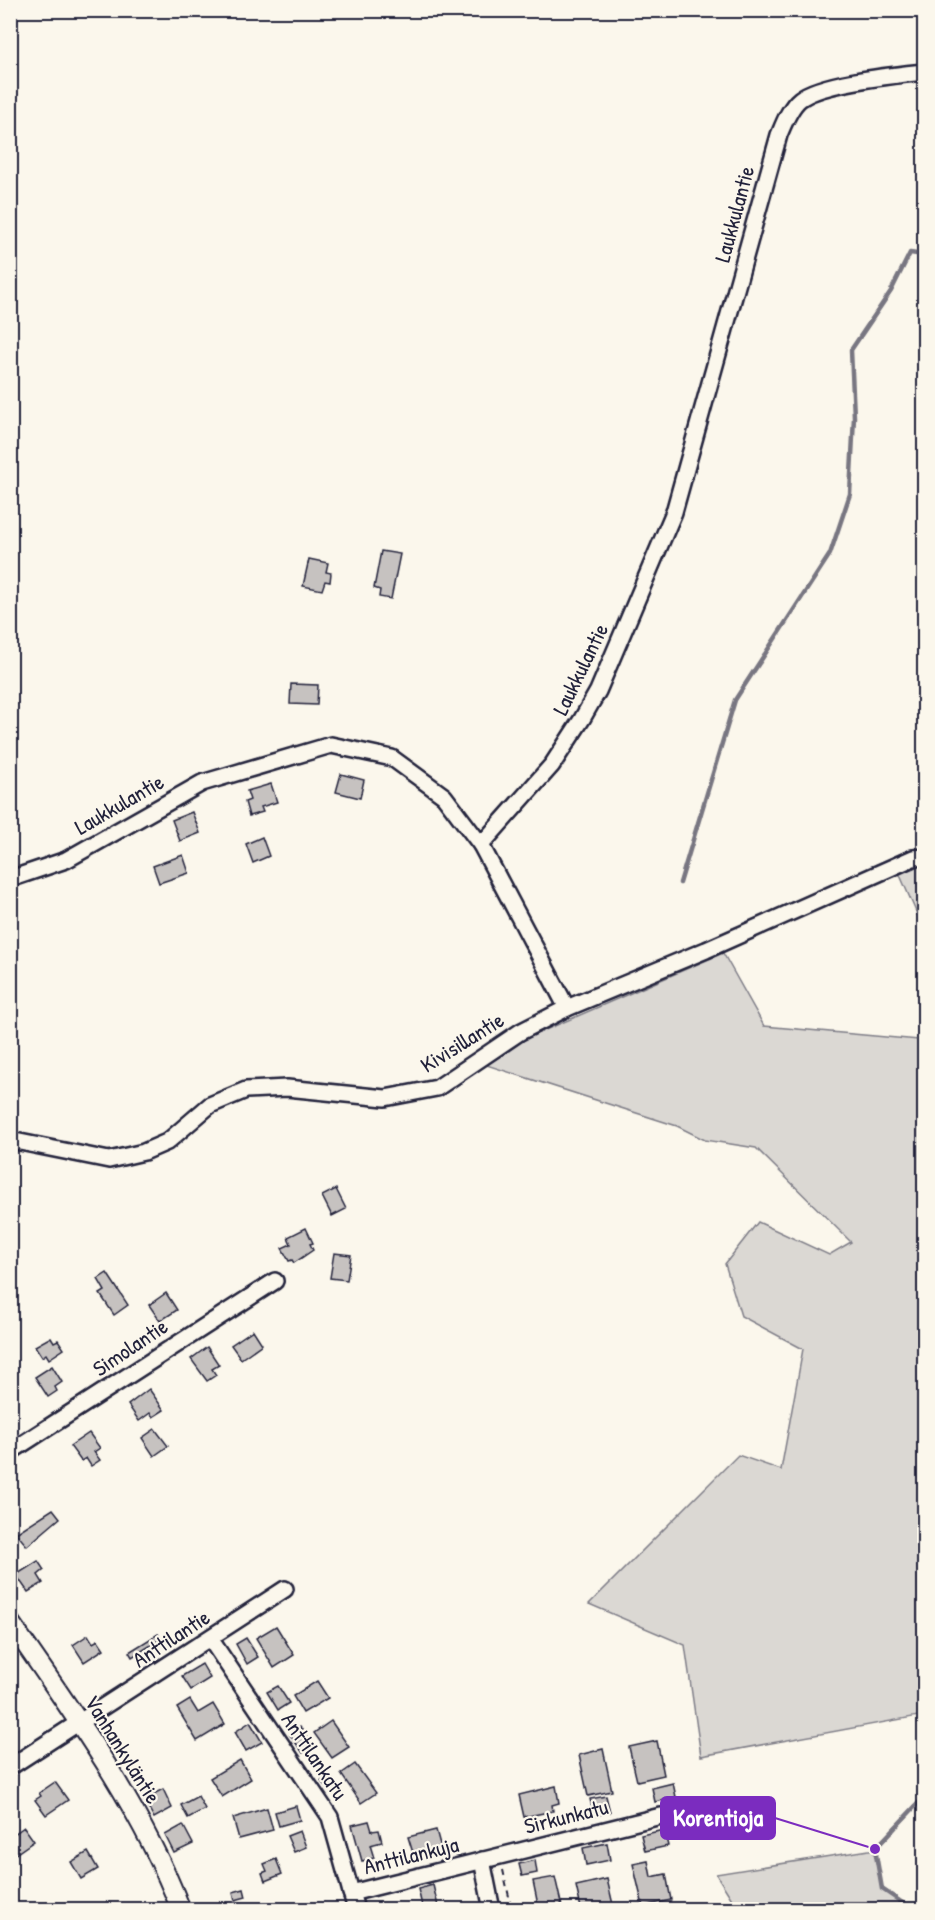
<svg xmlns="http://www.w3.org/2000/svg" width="935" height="1920" font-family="'Patrick Hand',sans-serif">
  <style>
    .green { fill: #dbd8d3; stroke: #7e7d87; stroke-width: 1.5 }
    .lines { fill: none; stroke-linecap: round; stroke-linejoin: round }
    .stream { stroke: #787681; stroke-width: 4.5 }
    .building { fill: #c6c2c0; stroke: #22223b; stroke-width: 1.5 }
    .minor-casing { stroke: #22223b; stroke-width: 20 }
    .tertiary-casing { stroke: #22223b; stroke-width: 22 }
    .path { stroke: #22223b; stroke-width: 2; stroke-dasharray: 6 4.5; stroke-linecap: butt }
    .minor { stroke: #fbf7ec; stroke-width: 15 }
    .tertiary { stroke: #fbf7ec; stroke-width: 18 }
    .labels { text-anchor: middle; stroke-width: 4.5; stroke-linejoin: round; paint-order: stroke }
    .street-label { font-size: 22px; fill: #22223b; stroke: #fbf7ec }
    .leader { fill: none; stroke: #7b2cbf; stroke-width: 2 }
    .callout-dot { fill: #7b2cbf; stroke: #fbf7ec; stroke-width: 2 }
    .callout { fill: #7b2cbf; stroke: #7b2cbf; stroke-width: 2 }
    .callout-label { font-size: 24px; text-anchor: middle; font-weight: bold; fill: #fff }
  </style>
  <rect width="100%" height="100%" fill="#fbf7ec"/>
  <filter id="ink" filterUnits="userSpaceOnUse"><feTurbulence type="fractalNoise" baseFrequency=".0167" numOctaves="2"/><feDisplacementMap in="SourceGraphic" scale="12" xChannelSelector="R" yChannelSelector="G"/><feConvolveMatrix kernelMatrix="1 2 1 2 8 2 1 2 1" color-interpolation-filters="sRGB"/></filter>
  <g filter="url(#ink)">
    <g class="green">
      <polygon points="924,859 924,930 896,866"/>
      <polygon points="723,953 764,1026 919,1040 924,1037 924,1715 701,1756 685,1645 589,1604 738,1455 781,1470 803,1349 741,1316 725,1264 758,1222 829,1255 851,1242 756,1148 705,1140 677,1126 474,1061"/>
      <polygon points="875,1849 882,1889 913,1909 738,1909 716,1874"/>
    </g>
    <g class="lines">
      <g class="stream">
        <polyline points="680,883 735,700 830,554 850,494 854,417 851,350 891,291 910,253 924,255"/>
        <polyline points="913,1910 882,1889 875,1849 924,1797"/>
      </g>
    </g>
    <g class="building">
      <polygon points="381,551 400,554 391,599 379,597 380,590 374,588"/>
      <polygon points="309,559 328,563 326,572 331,573 330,582 325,581 322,590 303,586"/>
      <polygon points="291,684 318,685 317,705 290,704"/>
      <polygon points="341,774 364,780 360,798 336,792"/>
      <polygon points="271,784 277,802 261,807 263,812 249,816 245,802 250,800 247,791"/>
      <polygon points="192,812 200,833 180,841 172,820"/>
      <polygon points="262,837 269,856 253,863 246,844"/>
      <polygon points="183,855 189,873 159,883 153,866"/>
      <polygon points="336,1189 346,1209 332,1216 322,1196"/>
      <polygon points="306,1228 313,1243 310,1244 313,1250 294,1263 292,1260 289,1261 282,1248 291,1244 288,1237"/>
      <polygon points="334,1253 351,1255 347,1280 330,1278"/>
      <polygon points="107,1273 128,1305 114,1315 100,1294 105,1291 98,1279"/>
      <polygon points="166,1293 177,1310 160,1321 149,1305"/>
      <polygon points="253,1330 262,1344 241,1359 231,1345"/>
      <polygon points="51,1337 54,1342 58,1340 64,1349 49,1359 46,1354 42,1357 35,1346"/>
      <polygon points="207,1347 219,1365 212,1369 216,1375 207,1381 191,1359"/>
      <polygon points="52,1366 62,1382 55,1387 57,1391 48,1397 35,1377"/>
      <polygon points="149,1389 164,1410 153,1417 150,1413 139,1421 128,1405"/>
      <polygon points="155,1429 168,1446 154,1456 142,1438"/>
      <polygon points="89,1433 100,1448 94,1452 100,1460 91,1466 86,1458 81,1461 70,1446"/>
      <polygon points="53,1509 60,1518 27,1546 16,1533"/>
      <polygon points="38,1561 44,1570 38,1575 43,1583 28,1592 16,1575"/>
      <polygon points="276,1626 294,1655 274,1668 256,1638"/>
      <polygon points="158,1634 161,1639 132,1657 129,1652"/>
      <polygon points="88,1635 93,1643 98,1640 104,1649 84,1662 73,1645"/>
      <polygon points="246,1638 258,1657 247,1664 236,1644"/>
      <polygon points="202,1664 210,1678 191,1690 182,1676"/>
      <polygon points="317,1681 328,1698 303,1713 293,1696"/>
      <polygon points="278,1686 289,1703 278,1710 267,1692"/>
      <polygon points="190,1700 198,1713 213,1704 225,1724 197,1741 177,1708"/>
      <polygon points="331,1721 349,1747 332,1758 314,1733"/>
      <polygon points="250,1722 262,1742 246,1751 235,1732"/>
      <polygon points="300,1727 313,1746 303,1753 290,1735"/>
      <polygon points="657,1741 664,1775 637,1781 629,1747"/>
      <polygon points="603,1749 612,1791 588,1796 579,1755"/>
      <polygon points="240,1760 251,1779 222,1797 210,1778"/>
      <polygon points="355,1764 376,1793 361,1803 341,1774"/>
      <polygon points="329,1775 337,1786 329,1791 321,1781"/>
      <polygon points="55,1782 68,1800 46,1815 35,1800 41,1796 39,1793"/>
      <polygon points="673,1783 676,1797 655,1802 652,1788"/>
      <polygon points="556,1786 559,1803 552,1805 553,1811 524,1817 519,1795"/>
      <polygon points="163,1789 172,1808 154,1818 144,1799"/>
      <polygon points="198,1796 205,1809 188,1818 181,1805"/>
      <polygon points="606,1796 610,1812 594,1816 590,1799"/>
      <polygon points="296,1806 300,1820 279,1826 275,1812"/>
      <polygon points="267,1808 273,1830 239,1839 233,1818"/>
      <polygon points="369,1821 372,1831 379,1830 382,1842 370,1845 374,1858 362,1861 352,1825"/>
      <polygon points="183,1825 193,1844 174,1853 165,1835"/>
      <polygon points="24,1827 34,1841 14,1855 10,1850 10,1837"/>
      <polygon points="436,1830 441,1848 414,1856 408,1837"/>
      <polygon points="664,1830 668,1846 645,1851 641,1835"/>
      <polygon points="300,1831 306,1847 294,1852 287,1836"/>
      <polygon points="607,1843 610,1860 586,1865 583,1848"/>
      <polygon points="88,1852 98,1869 81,1879 71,1862"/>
      <polygon points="276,1859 282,1874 265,1881 262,1873 267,1871 264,1864"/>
      <polygon points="535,1860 537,1873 522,1876 519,1864"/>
      <polygon points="648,1861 651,1877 666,1874 671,1900 643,1906 633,1864"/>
      <polygon points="555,1877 562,1907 539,1910 533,1881"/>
      <polygon points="607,1879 614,1909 581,1908 576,1886"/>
      <polygon points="433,1885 438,1906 423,1910 418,1889"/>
      <polygon points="244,1889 246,1897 235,1900 233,1892"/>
    </g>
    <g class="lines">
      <g class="minor-casing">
        <g id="minor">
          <polyline points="481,845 567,1008"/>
          <path d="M 10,879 L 66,860 L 202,783 L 331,745 L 392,758 L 444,796 L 481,845 L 552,765 L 582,719 L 598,691 L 674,512 L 779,135 C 784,123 790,107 800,99 C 821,82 897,75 924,72"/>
          <polyline points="10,1140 109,1160 144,1152 167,1142 210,1105 246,1090 287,1088 385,1098 437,1088 520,1032 567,1008 706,950 913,858 924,857"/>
          <polyline points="10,1452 275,1281"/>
          <polyline points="211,1640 330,1817 356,1910"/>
          <polyline points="10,1767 285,1589"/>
          <polyline points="482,1860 492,1910"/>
          <polyline points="351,1893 661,1816"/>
        </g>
      </g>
      <g class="tertiary-casing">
        <path id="tertiary" d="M 10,1622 C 73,1713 141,1806 181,1910"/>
      </g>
      <polyline class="path" points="503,1870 512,1910"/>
      <use href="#minor" class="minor"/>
      <use href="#tertiary" class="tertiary"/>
    </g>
  </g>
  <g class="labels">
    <g class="street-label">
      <text transform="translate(734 214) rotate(-75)" y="8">Laukkulantie</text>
      <text transform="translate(580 669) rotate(-64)" y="8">Laukkulantie</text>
      <text transform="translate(119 804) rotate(-30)" y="8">Laukkulantie</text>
      <text transform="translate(462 1042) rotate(-32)" y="8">Kivisillantie</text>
      <text transform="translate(130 1347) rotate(-34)" y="8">Simolantie</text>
      <text transform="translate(171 1638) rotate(-33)" y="8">Anttilantie</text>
      <text transform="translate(123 1749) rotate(58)" y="8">Vanhankyläntie</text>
      <text transform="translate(315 1756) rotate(56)" y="8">Anttilankatu</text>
      <text transform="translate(566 1816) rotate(-14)" y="8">Sirkunkatu</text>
      <text transform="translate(411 1855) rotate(-14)" y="8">Anttilankuja</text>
    </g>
  </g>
  <path class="leader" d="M875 1849L775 1818"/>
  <circle class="callout-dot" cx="875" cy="1849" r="6"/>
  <rect class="callout" x="661" y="1797" width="114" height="42" rx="6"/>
  <g class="callout-label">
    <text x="718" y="1826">Korentioja</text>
  </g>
  <rect width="935" height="1920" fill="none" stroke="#fbf7ec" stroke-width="36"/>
  <rect x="18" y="18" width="899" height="1884" fill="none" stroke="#22223b" stroke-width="2" filter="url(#ink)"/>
</svg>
